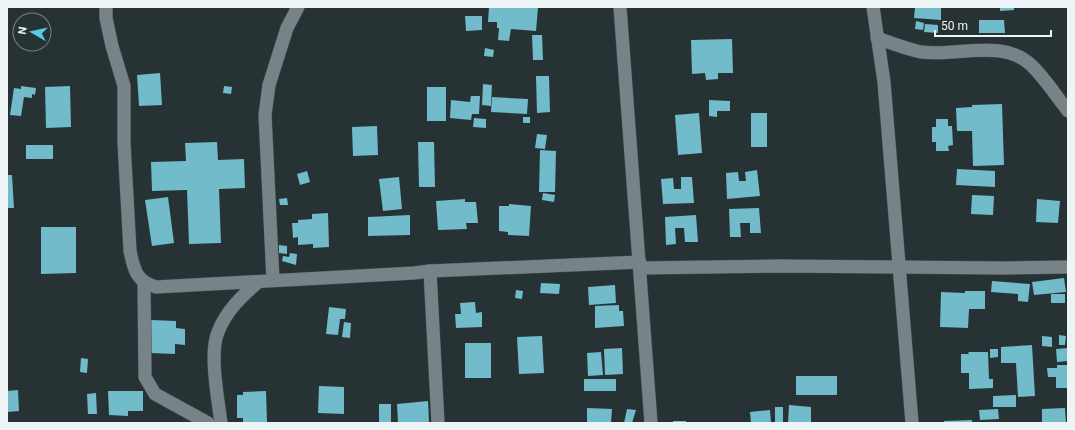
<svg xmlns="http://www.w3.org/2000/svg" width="1075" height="430" font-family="Roboto,sans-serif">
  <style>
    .building { fill: #72bbca }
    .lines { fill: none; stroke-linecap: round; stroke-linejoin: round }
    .street-casing { stroke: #454e50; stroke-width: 14 }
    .street { stroke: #778386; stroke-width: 13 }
  </style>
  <rect width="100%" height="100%" fill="#273234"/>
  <g class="building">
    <polygon points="489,7 538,8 536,31 511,29 509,41 498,40 499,28 497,28 497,22 488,22"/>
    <polygon points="915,7 941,7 941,20 914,18"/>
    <polygon points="1000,7 1014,7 1014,10 1000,11"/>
    <polygon points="465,16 482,16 482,30 466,31"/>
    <polygon points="979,20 1004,20 1005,33 979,33"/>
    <polygon points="916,21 924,23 923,30 915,29"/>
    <polygon points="925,24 938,25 938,33 924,32"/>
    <polygon points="532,35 542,35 543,60 533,60"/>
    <polygon points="732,39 733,73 718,73 718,79 706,80 705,73 692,74 691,40"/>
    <polygon points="485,48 494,50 493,57 484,56"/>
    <polygon points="160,73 162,105 139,106 137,75"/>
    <polygon points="536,76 549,76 550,112 537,113"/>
    <polygon points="483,84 492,85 491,106 482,105"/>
    <polygon points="21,86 36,88 35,95 32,94 32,98 24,97 21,116 10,115 14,88 21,89"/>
    <polygon points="70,86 71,127 46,128 45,87"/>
    <polygon points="224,86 232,87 231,94 223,93"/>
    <rect x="427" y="87" width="19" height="34"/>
    <polygon points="471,96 480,96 479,114 472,114 471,120 450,118 451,100 470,102"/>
    <polygon points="492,97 528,99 527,114 491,112"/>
    <polygon points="709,100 730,101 730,111 717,111 717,117 709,116"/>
    <polygon points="1002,104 1004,165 973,166 972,131 957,131 956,108 972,107 972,105"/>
    <polygon points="699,113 702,153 678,155 675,115"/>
    <rect x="751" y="113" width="16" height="34"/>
    <rect x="523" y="117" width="7" height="6"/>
    <polygon points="474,118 486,119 486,128 473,127"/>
    <polygon points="936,119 948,119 948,126 952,126 953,145 948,146 949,151 936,151 936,142 932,142 932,127 936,127"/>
    <polygon points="377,126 378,155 353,156 352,127"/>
    <polygon points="537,134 547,135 545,149 535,148"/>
    <polygon points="217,142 218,160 244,159 245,188 219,189 221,243 189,244 187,190 152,191 151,162 186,161 185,143"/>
    <polygon points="418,142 434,142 435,187 419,187"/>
    <rect x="26" y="145" width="27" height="14"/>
    <polygon points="540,150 556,151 555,192 539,192"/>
    <polygon points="957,169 995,171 995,187 956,185"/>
    <polygon points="757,170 760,196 727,199 726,173 738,172 739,181 746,181 745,172"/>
    <polygon points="307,171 310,182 300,185 297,174"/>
    <polygon points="7,175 12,175 14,208 7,208"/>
    <polygon points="399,177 402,209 383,211 379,179"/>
    <polygon points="681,177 692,177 694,203 663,204 661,179 673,178 674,189 681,189"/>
    <polygon points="543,193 555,195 554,202 542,200"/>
    <polygon points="972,195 994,196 993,215 971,214"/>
    <polygon points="168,197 174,243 152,246 145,200"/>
    <polygon points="287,198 288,205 280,205 279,199"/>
    <polygon points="465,199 465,202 476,202 478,223 466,223 467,229 438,230 436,201"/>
    <polygon points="1037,199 1060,201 1058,223 1036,222"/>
    <polygon points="509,204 531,206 529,236 508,235 508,232 499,231 499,206 509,206"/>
    <polygon points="759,208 761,233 750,233 750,223 740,223 741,237 730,237 729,209"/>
    <polygon points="328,213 329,247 313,248 313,244 298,245 298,237 293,238 292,223 298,223 298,220 312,219 312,214"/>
    <polygon points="410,215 410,235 368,236 368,217"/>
    <polygon points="696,215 698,242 685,242 684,228 675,228 676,244 666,245 665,217"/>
    <polygon points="41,227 76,227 76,273 41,274"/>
    <polygon points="279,245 287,246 287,254 279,253"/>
    <polygon points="290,253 297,254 296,265 282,261 283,256 289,257"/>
    <polygon points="1064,278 1066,292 1034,295 1032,282"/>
    <polygon points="992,281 1030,284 1028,302 1018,301 1018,294 991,292"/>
    <polygon points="541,283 560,284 559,294 540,293"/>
    <polygon points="615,285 616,303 589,305 588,287"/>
    <polygon points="516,290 523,291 522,299 515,298"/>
    <polygon points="965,291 985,291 985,309 969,309 968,328 940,327 941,292 965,293"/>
    <rect x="1051" y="294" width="14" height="9"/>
    <polygon points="475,302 476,313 482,312 482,327 456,328 455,314 461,314 460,303"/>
    <polygon points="619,305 619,311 623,311 624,326 595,328 595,306"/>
    <polygon points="329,307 346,309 345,319 340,319 338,335 326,334"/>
    <polygon points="151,320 176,321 176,328 185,329 185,345 175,344 175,354 150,353"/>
    <polygon points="344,322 351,323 350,338 342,337"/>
    <polygon points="1059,335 1066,336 1065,345 1059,345"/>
    <polygon points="542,336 544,373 519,374 517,337"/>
    <polygon points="1042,336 1052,337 1052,347 1042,346"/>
    <rect x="465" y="343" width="26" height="35"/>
    <polygon points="1032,345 1035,396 1018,397 1016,363 1001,363 1001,347"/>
    <polygon points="622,348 623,374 605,375 604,349"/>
    <polygon points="1068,348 1068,361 1057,362 1056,349"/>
    <polygon points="990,349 998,349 998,357 990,358"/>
    <polygon points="601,352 603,375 588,376 587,353"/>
    <polygon points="968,352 988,352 989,379 993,379 993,388 969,389 969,373 961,373 961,354 969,354"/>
    <polygon points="81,358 88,359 87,373 80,372"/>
    <polygon points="1057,365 1068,365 1068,388 1056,388 1056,377 1048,377 1047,368 1057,368"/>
    <rect x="796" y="376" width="41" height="19"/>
    <rect x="584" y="379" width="32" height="12"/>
    <polygon points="319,386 344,387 344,414 318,413"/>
    <polygon points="18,390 19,411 7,412 7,391"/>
    <polygon points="108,391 143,391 143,411 128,411 128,416 109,415"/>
    <polygon points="266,391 267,423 243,423 243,418 237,418 237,395 243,395 243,392"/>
    <polygon points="96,393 97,414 88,414 87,394"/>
    <polygon points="1016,395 1016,407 993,407 993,396"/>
    <polygon points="428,401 429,423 398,423 397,404"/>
    <rect x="379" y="404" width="12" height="19"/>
    <polygon points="789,405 811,407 811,423 788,423"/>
    <rect x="775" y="407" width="8" height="16"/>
    <polygon points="587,408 612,409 611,423 587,423"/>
    <polygon points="1065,408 1066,423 1042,423 1042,409"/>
    <polygon points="627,409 636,410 632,423 624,423"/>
    <polygon points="998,409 999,419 980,420 979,410"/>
    <polygon points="770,410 771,423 751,423 750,412"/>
    <polygon points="972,420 972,423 944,423 944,421"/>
    <rect x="673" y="421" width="13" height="2"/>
  </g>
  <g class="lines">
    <g class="street-casing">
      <g id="street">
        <path d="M 106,7 L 106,18 L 112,46 L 124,86 L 124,143 L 130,251 C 134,270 136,281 156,287 L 414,273 L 430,271 L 640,262"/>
        <polyline points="620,7 651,423"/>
        <polyline points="873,7 884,82 912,423"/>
        <path d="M 877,38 C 891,43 906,49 921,52 C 956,57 1003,38 1031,65 C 1045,78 1056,96 1068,111"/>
        <polyline points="640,268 779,266 1005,268 1068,267"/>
        <polyline points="430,271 438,423"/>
        <polyline points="273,280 265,115 269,85 287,28 298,7"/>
        <polyline points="144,283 145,377 155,394 208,423"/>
        <path d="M 221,423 C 218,399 209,353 218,332 C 226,311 242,296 258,282"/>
      </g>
    </g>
    <use href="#street" class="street"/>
  </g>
  <rect width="1075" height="430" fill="none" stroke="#edf4f5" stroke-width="16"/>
  <g transform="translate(32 32) rotate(279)"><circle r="19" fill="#273234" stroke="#768081"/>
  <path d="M0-3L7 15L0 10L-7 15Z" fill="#55cae0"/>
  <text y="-6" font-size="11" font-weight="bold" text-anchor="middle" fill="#edf4f5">N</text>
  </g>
  <path d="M935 30v6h116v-6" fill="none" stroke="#edf4f5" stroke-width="2"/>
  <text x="941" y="30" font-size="12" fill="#edf4f5" stroke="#273234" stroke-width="3" paint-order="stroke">50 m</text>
</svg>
